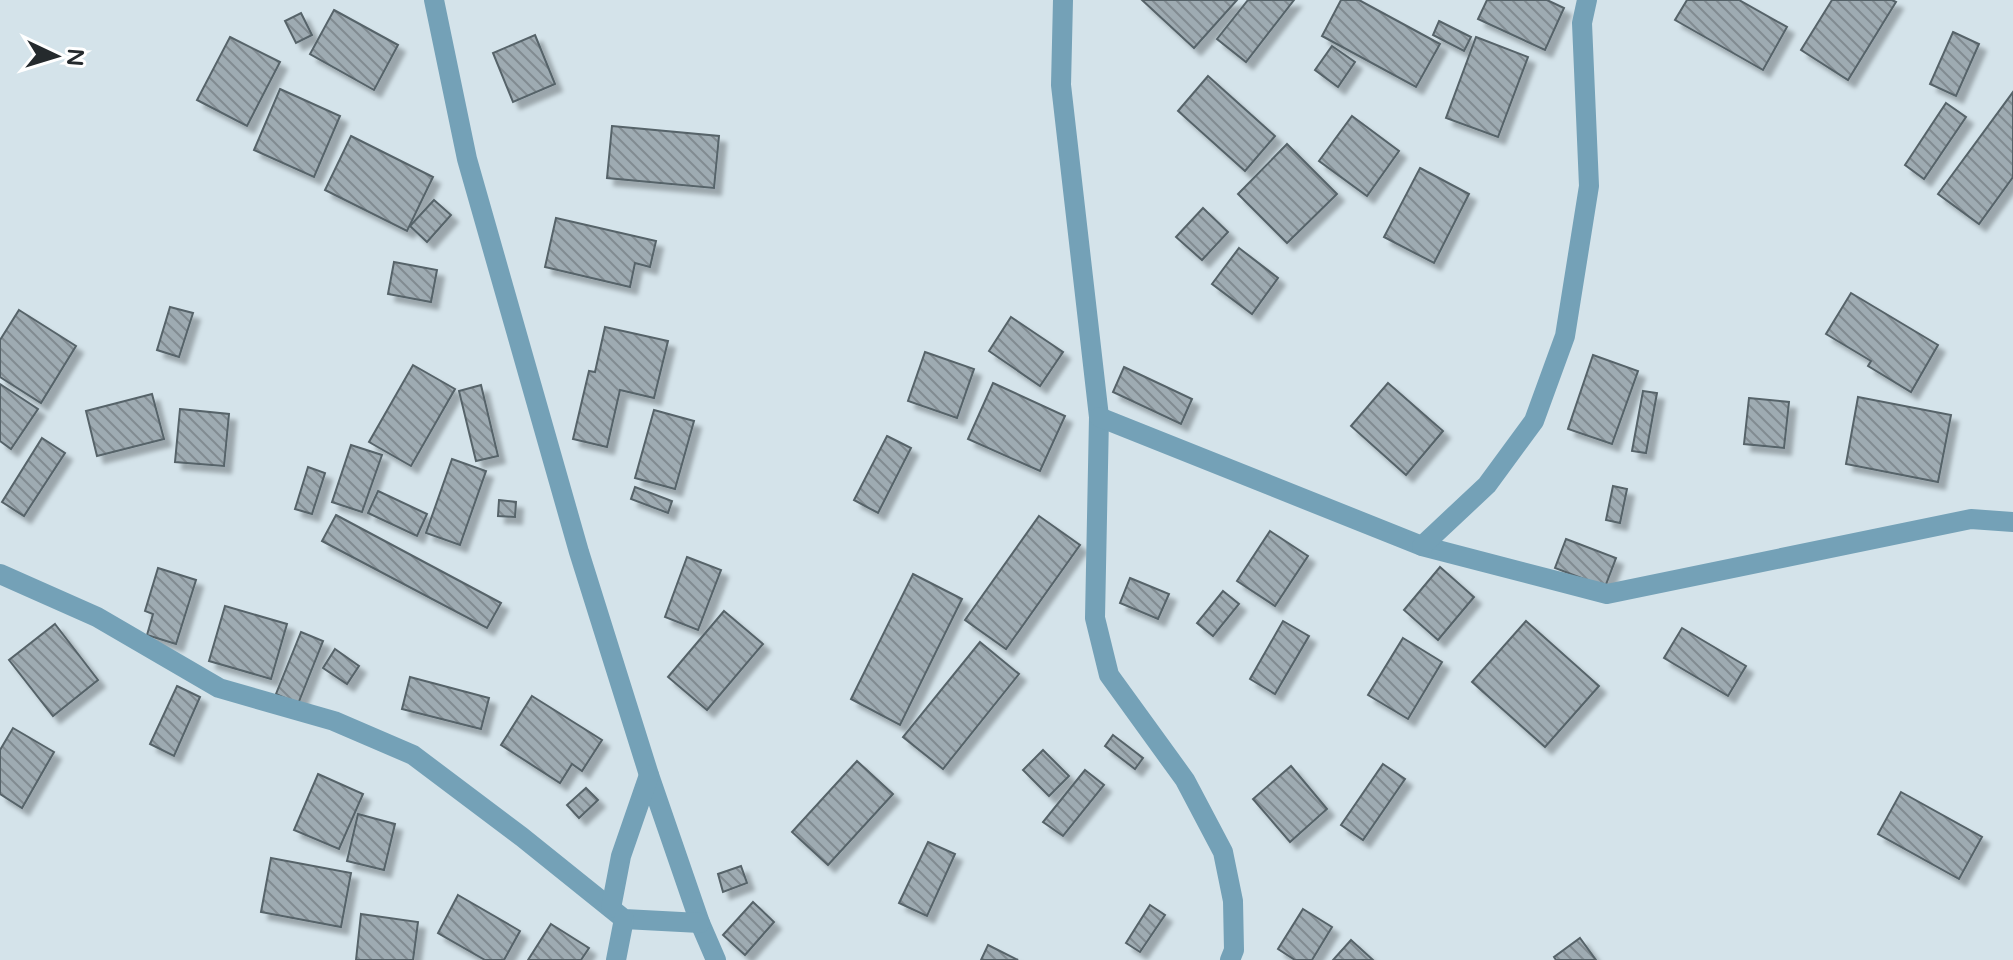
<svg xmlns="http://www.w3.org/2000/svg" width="2013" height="960" font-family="'Varela Round',sans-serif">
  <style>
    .building { fill: url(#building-back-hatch); stroke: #566369; stroke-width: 2; filter: url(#shadow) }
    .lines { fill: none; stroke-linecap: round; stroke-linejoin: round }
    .minor { stroke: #74a1b7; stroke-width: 20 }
  </style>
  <defs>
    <pattern id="building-back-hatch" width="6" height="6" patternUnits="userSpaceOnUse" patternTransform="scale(2)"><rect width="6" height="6" fill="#9eabb2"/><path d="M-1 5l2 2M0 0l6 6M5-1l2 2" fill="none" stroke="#818b91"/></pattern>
    <filter id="shadow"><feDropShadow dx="7" dy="7" stdDeviation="2" flood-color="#0004"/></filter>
  </defs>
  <rect width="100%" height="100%" fill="#d4e3ea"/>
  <g class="building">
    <polygon points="1142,0 1237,0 1194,48"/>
    <polygon points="1248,0 1294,0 1246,62 1217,39"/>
    <polygon points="1341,0 1359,0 1440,44 1416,87 1322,36"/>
    <polygon points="1487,0 1547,0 1564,8 1545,50 1478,19"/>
    <polygon points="1687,0 1739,0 1787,27 1763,70 1675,20"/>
    <polygon points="1832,0 1892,0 1896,2 1848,80 1801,50"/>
    <polygon points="334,10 398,45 374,90 310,54"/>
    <polygon points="301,13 312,35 296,43 285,21"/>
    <polygon points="1439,21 1471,37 1464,51 1433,35"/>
    <polygon points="1953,32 1979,44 1956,96 1930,84"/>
    <polygon points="535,35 555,84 513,102 493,53"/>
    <polygon points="230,37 280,62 247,126 197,100"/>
    <polygon points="1476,37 1528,57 1498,137 1446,118"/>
    <polygon points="1332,46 1355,62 1338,87 1315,70"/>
    <polygon points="1208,76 1275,136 1245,171 1178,111"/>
    <polygon points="280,89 340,116 314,177 254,150"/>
    <polygon points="2013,92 2013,177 1979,224 1938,194"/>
    <polygon points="1946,103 1966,117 1924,179 1905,165"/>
    <polygon points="1352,116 1399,151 1367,196 1319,161"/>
    <polygon points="612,126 719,136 714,188 607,178"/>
    <polygon points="351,136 433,177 407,231 325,190"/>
    <polygon points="1287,144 1337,194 1287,243 1238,194"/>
    <polygon points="1420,168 1469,194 1434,263 1384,237"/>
    <polygon points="434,200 451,215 427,242 410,226"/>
    <polygon points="1203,208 1228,232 1202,260 1176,237"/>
    <polygon points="556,218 656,241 650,267 635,263 630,287 545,267"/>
    <polygon points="1239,248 1278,278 1252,314 1212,284"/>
    <polygon points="394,262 437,270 431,302 388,294"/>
    <polygon points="1851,293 1938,345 1911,392 1868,366 1871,361 1826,334"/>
    <polygon points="170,307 193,313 179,357 157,350"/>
    <polygon points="19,310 76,346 41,403 0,377 0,340"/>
    <polygon points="1011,317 1063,352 1040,386 989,351"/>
    <polygon points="605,327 668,341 654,398 620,390 607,447 573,439 589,371 595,372"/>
    <polygon points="925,352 974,369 957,418 908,401"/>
    <polygon points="1593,355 1638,371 1612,444 1568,429"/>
    <polygon points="413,365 455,389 411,466 369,442"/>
    <polygon points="1124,367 1192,399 1181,424 1113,392"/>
    <polygon points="993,383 1065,416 1040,471 968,439"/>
    <polygon points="1388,383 1443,431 1406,475 1351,426"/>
    <polygon points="0,384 38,409 11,449 0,441"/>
    <polygon points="481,385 498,456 476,461 459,391"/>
    <polygon points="1643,391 1657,393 1646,453 1632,451"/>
    <polygon points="152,394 164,439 97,456 86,411"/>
    <polygon points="1858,397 1951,415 1938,482 1846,464"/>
    <polygon points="1749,398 1789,402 1784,448 1744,444"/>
    <polygon points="180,409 229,414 224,466 175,462"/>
    <polygon points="654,410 694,421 675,489 635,478"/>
    <polygon points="887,436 911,448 878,513 854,500"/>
    <polygon points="42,438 65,453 24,516 2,502"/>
    <polygon points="351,445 382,455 362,512 332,502"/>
    <polygon points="452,459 486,471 460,545 426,533"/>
    <polygon points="308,467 325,473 312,514 295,509"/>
    <polygon points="1613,486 1627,489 1620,523 1606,520"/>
    <polygon points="635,487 672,501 668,513 631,499"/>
    <polygon points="378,491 427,514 417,536 368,513"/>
    <polygon points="499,500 516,502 515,517 498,516"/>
    <polygon points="336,515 501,603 487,628 322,541"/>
    <polygon points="1039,516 1080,545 1006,649 965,620"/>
    <polygon points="1270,531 1308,556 1275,606 1237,581"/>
    <polygon points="1566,539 1616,558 1605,587 1555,568"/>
    <polygon points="687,557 721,570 698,630 665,617"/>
    <polygon points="1440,567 1474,597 1438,640 1404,610"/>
    <polygon points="158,568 196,580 176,644 147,635 153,614 145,611"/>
    <polygon points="913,574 962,599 900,725 851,699"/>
    <polygon points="1130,578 1169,594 1158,619 1120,603"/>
    <polygon points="1223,591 1239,604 1213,636 1197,623"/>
    <polygon points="225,606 287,624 271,679 209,661"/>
    <polygon points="724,611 763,644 707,710 668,677"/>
    <polygon points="1283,621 1309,636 1275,694 1250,679"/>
    <polygon points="1526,621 1599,686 1545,747 1472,682"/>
    <polygon points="55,624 98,680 53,716 9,660"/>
    <polygon points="1682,628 1746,666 1728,696 1664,658"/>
    <polygon points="301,632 323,641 298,704 276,694"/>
    <polygon points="1403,638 1442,662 1408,719 1368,695"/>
    <polygon points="980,642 1019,674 943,769 903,737"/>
    <polygon points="335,649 359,666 347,684 323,668"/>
    <polygon points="410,677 489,698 481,729 402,709"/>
    <polygon points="177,686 200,697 174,756 150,744"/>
    <polygon points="532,696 602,740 582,771 572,764 560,783 501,745"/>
    <polygon points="13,728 54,752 22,808 0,794 0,750"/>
    <polygon points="1113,735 1143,758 1135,769 1105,746"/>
    <polygon points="1043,750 1069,776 1049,796 1023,770"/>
    <polygon points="857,761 893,794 828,865 792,832"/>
    <polygon points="1383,764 1405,779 1363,840 1341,825"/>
    <polygon points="1291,766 1327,809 1290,842 1253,799"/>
    <polygon points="1085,770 1104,785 1063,836 1043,822"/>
    <polygon points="318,774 363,794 339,849 294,830"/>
    <polygon points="586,788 598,800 579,818 567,805"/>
    <polygon points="1901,792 1982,837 1959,879 1878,834"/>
    <polygon points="358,814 395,824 384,870 347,861"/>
    <polygon points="928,842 955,854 927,916 899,903"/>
    <polygon points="271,858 351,873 341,927 261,912"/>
    <polygon points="741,866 747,883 723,892 718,874"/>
    <polygon points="458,895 520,931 504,960 485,960 438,933"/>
    <polygon points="753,902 774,922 745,955 723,935"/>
    <polygon points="1150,905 1165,915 1140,952 1126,943"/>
    <polygon points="1303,909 1332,927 1312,960 1295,960 1278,949"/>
    <polygon points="361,914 418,922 413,960 356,960"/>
    <polygon points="551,924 589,948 581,960 528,960"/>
    <polygon points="1580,938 1596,960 1556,960 1554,957"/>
    <polygon points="1351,940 1373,960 1333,960"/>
    <polygon points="988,945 1018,960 981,960"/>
  </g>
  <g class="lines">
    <g class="minor">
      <polyline points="434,0 467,159 579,552 649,775 700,923 716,960"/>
      <polyline points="1063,0 1061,85 1099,417 1095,618 1109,675 1185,780 1223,852 1233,901 1234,950 1230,960"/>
      <polyline points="1099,417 1422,546 1607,594 1971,519 2013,522"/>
      <polyline points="1422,546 1487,485 1534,421 1565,336 1589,186 1582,23 1587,0"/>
      <polyline points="0,574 97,617 219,688 334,721 413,755 522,837 624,919 700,923"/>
      <polyline points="611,908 621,856 649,775"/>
      <polyline points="616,960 624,919"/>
    </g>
  </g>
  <g transform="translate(56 56) rotate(94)" stroke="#ffffff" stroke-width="6" paint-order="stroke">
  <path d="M0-6L14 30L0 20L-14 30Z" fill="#252a2d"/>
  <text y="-12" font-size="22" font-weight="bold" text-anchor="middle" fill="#252a2d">N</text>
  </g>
</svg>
